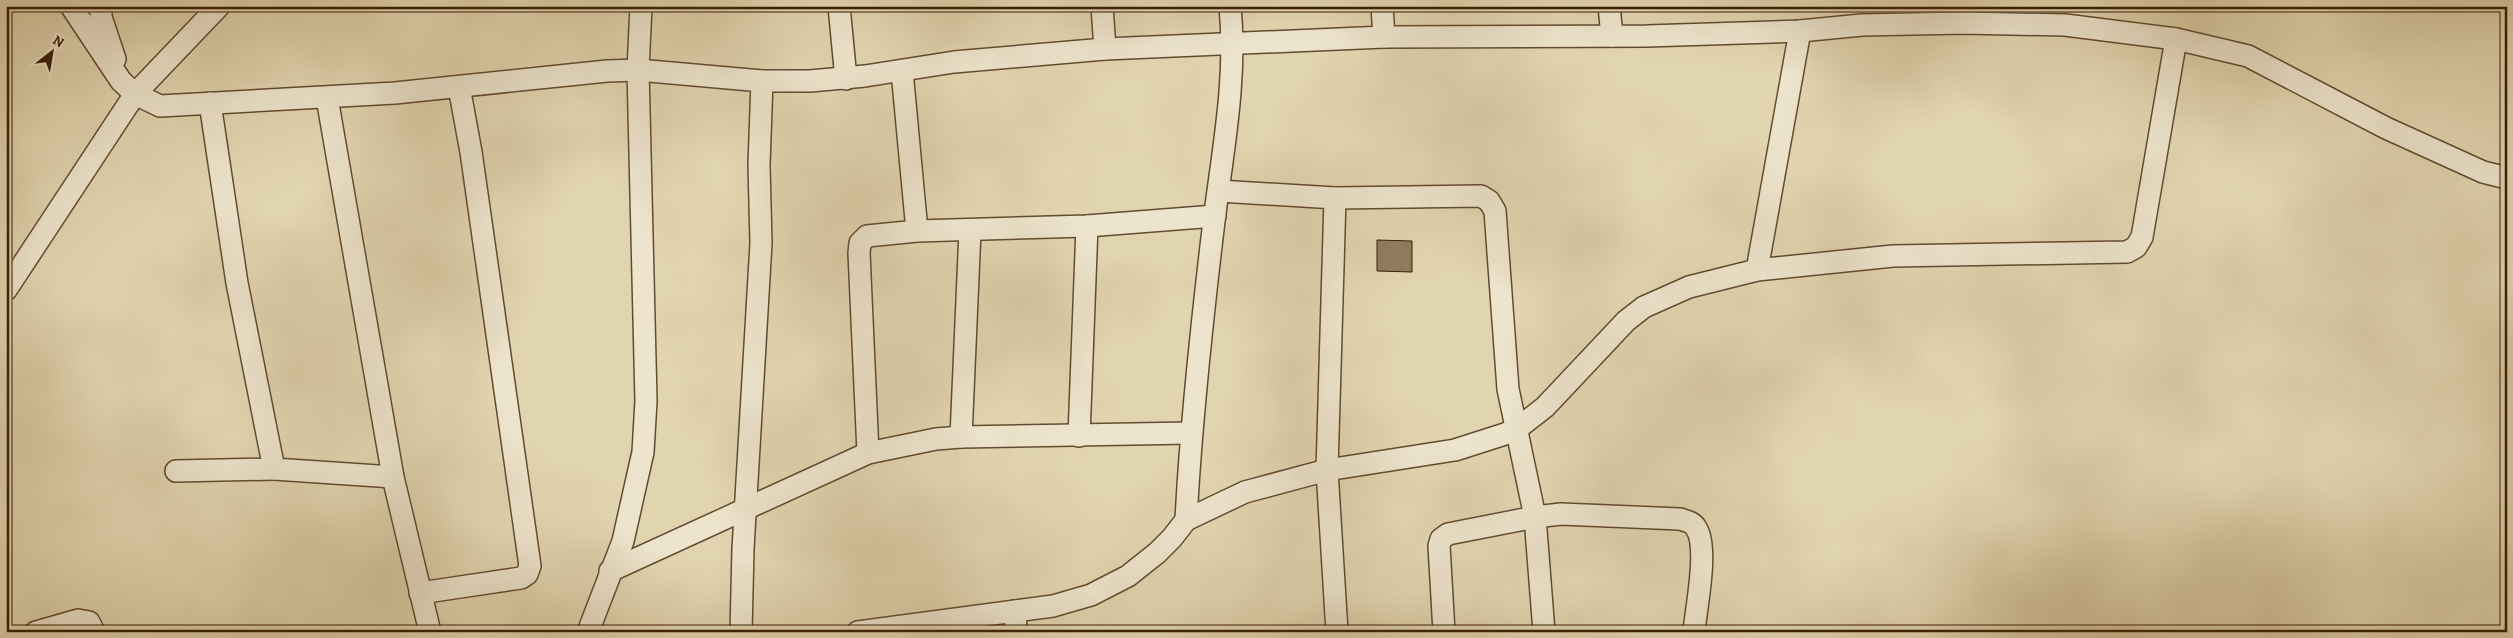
<svg xmlns="http://www.w3.org/2000/svg" width="2513" height="638" font-family="Alegreya,serif">
  <style>
    .building { fill: #907d5e; stroke: #391d06 }
    .lines { fill: none; stroke-linecap: round; stroke-linejoin: round }
    .minor-casing { stroke: #634b30; stroke-width: 24 }
    .minor { stroke: #ece4cc; stroke-width: 21 }
  </style>
  <rect width="100%" height="100%" fill="#e1d5b0"/>
  <filter id="stains"><feTurbulence type="fractalNoise" baseFrequency=".004" numOctaves="4"/><feColorMatrix values="0 0 0 0 .2 0 0 0 0 .09 0 0 0 0 .02 0 0 0 .5 -.17"/></filter>
  <radialGradient id="worn" r=".72"><stop offset=".6" stop-color="#630" stop-opacity="0"/><stop offset="1" stop-color="#630" stop-opacity=".3"/></radialGradient>
  <polygon class="building" points="1377,240 1412,241 1412,272 1377,271"/>
  <g class="lines">
    <g class="minor-casing">
      <g id="minor">
        <polyline points="71,6 121,81 135,94 160,106 395,93 607,71 638,70 762,81 810,81 865,76 954,62 1105,49 1384,37 1647,36 1800,31 1862,25 1963,23 2065,25 2176,39 2248,56 2386,128 2483,172 2507,178"/>
        <polyline points="101,6 101,17 115,59"/>
        <polyline points="839,6 846,79"/>
        <polyline points="1102,6 1105,49"/>
        <polyline points="1382,6 1384,37"/>
        <polyline points="1609,6 1612,36"/>
        <polyline points="902,71 917,231"/>
        <polyline points="327,98 393,477 430,632"/>
        <polyline points="210,103 237,283 274,469 393,477"/>
        <polyline points="1219,191 1335,198 1327,470 1337,632"/>
        <polyline points="1335,198 1481,196 1489,201 1495,211 1508,389 1535,517 1448,534 1441,539 1439,546 1444,632"/>
        <polyline points="1757,270 1800,31"/>
        <polyline points="6,290 135,94 219,6"/>
        <polyline points="1079,436 1087,226"/>
        <polyline points="961,437 970,231"/>
        <polyline points="868,453 859,253 860,243 867,236 917,231 1087,226 1215,216"/>
        <polyline points="176,471 274,469"/>
        <path d="M 1186,520 C 1191,420 1202,321 1214,221 C 1223,149 1237,79 1230,6"/>
        <polyline points="610,571 868,453 936,439 961,437 1191,433"/>
        <polyline points="420,593 521,578 527,574 530,566 471,152 459,87"/>
        <polyline points="1015,611 1016,632"/>
        <polyline points="36,632 78,620 89,622 94,632"/>
        <polyline points="588,632 623,541 643,452 646,401 638,70 641,6"/>
        <polyline points="741,632 743,549 761,243 759,165 762,81"/>
        <polyline points="858,632 1053,606 1091,595 1128,576 1157,553 1172,538 1186,520 1245,492 1327,470 1455,450 1505,434 1518,428 1545,407 1626,321 1644,307 1689,287 1757,270 1893,256 2127,252 2136,247 2142,237 2176,39"/>
        <path d="M 1544,632 L 1535,517 L 1561,514 L 1680,519 C 1686,521 1693,522 1696,528 C 1709,547 1696,608 1694,632"/>
      </g>
    </g>
    <use href="#minor" class="minor"/>
  </g>
  <rect width="2513" height="638" fill="none" stroke="#e1d5b0" stroke-width="25"/>
  <rect x="8" y="8" width="2498" height="623" fill="none" stroke="#391d06" stroke-width="2.5"/>
  <rect x="12" y="12" width="2488" height="613" fill="none" stroke="#391d06"/>
  <g transform="translate(52 52) rotate(31)" stroke="#ece4cc" stroke-width="4" paint-order="stroke">
  <path d="M0-4L9 19L0 12L-9 19Z" fill="#391d06"/>
  <text y="-8" font-size="14" font-weight="bold" text-anchor="middle" fill="#391d06">N</text>
  </g>
  <rect width="100%" height="100%" filter="url(#stains)"/>
  <rect width="100%" height="100%" fill="url(#worn)"/>
</svg>
